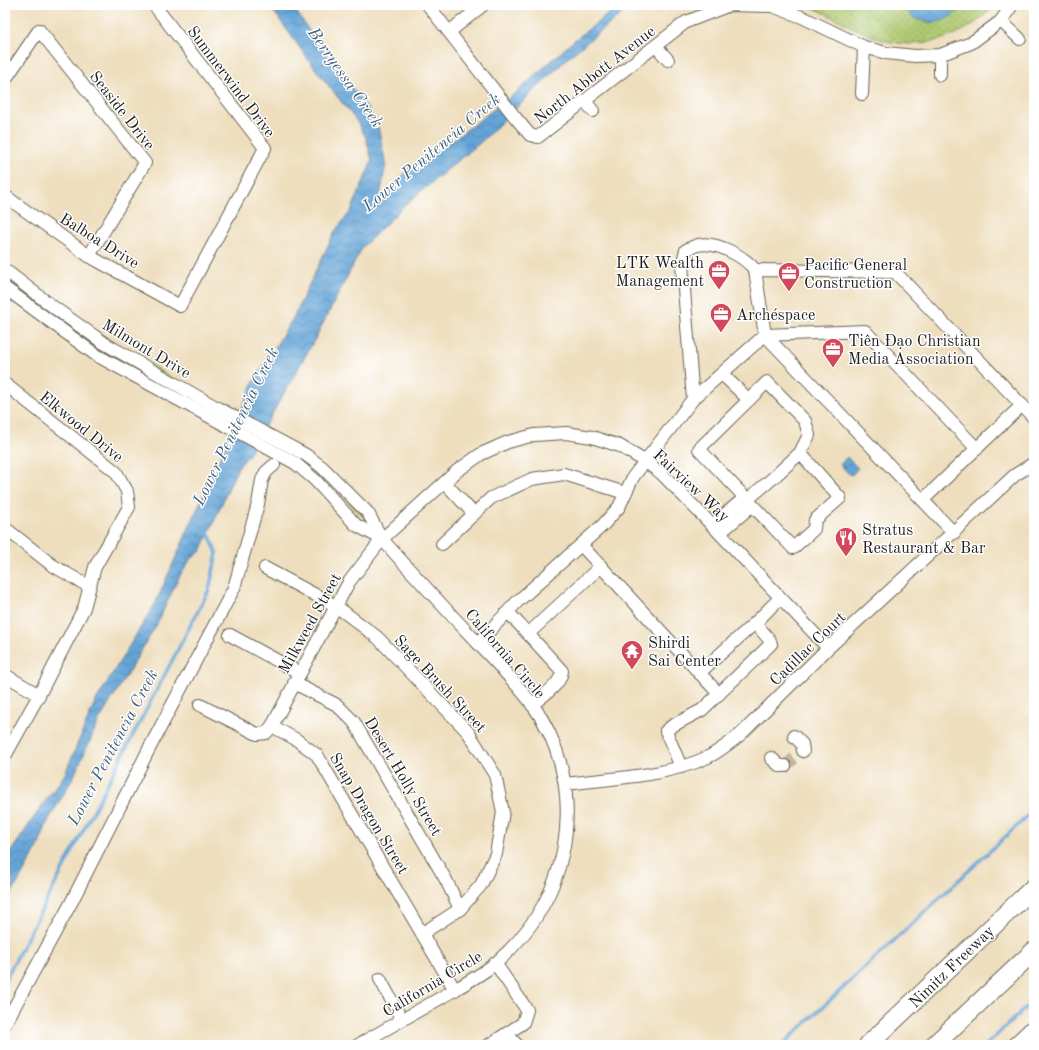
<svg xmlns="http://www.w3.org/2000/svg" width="1039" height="1050" font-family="'Old Standard TT',serif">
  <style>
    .grass { fill: url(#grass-tufts); stroke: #657245 }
    .park { fill: url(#park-dots); stroke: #657245 }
    .water { fill: url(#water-waves); stroke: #40607a }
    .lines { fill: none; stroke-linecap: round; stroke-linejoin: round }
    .stream { stroke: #64a4d7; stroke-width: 3.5 }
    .minor-tunnel { stroke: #c4b79d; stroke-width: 12; stroke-dasharray: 12 6; stroke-linecap: butt }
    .minor-casing { stroke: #666054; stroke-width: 14 }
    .major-casing { stroke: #666054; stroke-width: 17 }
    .highway-casing { stroke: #666054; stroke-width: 20 }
    .minor { stroke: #fff; stroke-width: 12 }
    .major { stroke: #fff; stroke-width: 15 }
    .highway { stroke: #fff; stroke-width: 18 }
    .labels { text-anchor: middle; stroke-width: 3; stroke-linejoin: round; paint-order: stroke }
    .street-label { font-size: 16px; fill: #1c1c1c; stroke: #fff }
    .poi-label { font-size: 16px; fill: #1c1c1c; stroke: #fff; text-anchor: start }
    .water-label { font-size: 17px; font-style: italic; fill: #40607a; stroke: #fff }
  </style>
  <defs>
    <pattern id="grass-tufts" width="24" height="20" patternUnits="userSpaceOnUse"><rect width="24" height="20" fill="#aec86e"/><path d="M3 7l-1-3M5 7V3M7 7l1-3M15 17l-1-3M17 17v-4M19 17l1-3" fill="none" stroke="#95ab5f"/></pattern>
    <pattern id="park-dots" width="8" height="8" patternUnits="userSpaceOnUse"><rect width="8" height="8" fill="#aec86e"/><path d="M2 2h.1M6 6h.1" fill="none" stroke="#95ab5f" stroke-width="1.8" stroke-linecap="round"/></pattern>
    <pattern id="water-waves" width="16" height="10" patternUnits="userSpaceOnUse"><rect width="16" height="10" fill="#64a4d7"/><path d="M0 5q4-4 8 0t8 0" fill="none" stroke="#5285ae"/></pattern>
  </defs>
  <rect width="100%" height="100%" fill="#fff"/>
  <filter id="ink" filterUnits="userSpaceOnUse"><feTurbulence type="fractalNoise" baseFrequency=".025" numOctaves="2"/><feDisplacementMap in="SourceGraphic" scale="8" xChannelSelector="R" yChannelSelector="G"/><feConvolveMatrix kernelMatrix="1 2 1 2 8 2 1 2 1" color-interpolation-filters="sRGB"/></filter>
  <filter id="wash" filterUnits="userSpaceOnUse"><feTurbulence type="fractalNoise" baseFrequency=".012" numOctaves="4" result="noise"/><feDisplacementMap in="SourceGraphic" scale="16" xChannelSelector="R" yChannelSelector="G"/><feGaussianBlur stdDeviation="0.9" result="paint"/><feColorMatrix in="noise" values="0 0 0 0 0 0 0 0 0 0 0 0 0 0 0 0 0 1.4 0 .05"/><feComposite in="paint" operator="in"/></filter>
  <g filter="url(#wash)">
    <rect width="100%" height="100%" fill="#eedebd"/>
    <polygon class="grass" points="5,275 19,286 307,459 365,516 365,519 325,477 107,357 5,284"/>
    <path class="park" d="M 808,5 L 995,5 C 966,38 917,54 874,37 C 851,28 830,15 808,5 Z"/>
    <g class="water">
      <polygon points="269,5 292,5 316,41 368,109 378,127 386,164 378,207 408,169 425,161 517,92 572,42 620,5 633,5 571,55 481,142 408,202 362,248 315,339 248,456 238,467 201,551 190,560 179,577 156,626 100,719 73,778 48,821 38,847 5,905 5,864 10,853 43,804 64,776 95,702 156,602 254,381 293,318 335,231 351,211 372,161 366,138 356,120 316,70"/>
      <path d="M 903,5 L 962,5 C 949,23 932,27 912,17 C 908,14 908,8 903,5 Z"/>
      <polygon points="847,457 858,468 853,474 850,475 840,465"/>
    </g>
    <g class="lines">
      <g class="stream">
        <polyline points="5,980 209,590 217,553 207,530"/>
        <polyline points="782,1045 1034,810"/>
        <polyline points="986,1045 1034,1000"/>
      </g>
    </g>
  </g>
  <g filter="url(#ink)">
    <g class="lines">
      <polyline class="minor-tunnel" points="785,766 803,751"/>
      <g class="minor-casing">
        <g id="minor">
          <polyline points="428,5 515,117 530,135 538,137 686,22 730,5 772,6 802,17 864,47 886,53 915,56 940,55 971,43 1001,21 1012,5"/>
          <polyline points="1001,21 1020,39"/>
          <polyline points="449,32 483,5"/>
          <polyline points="656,46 668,60"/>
          <polyline points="940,75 940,55"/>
          <polyline points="5,80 39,30 145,163 89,256"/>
          <polyline points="862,94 864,47"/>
          <polyline points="585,101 593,111"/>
          <polyline points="5,196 89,256 180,306 265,148 154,5"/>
          <path d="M 5,270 L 56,309 L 104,343 L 214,406 L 306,455 L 322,467 L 368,513 L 382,539 C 411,572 441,604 471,636 C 492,658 514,680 532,704 C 563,746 573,801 563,851 C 554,896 531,932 497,962 C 479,977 457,988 437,1000 C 411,1015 384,1030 358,1045"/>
          <polyline points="5,288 96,355 295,463 315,480 356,525 382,539"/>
          <polyline points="722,374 749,400"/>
          <polyline points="5,384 116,472 127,491 129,507 95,567 84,608 39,695 5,756"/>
          <path d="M 693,399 L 682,265 L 686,250 C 690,248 694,246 698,245 C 716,241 744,256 755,270"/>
          <polyline points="445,483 474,514"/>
          <polyline points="923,500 1022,405"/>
          <polyline points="712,525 741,501 747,500 773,478 800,453 809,435 805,421 767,382 699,449 793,548 814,529 815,520 840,498 800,453"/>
          <polyline points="5,528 52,565 88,586"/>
          <polyline points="720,533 748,509 747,500"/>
          <polyline points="954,533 765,335 755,270 895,272 1034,418"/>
          <polyline points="442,544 491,498 532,479 564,474 625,493"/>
          <polyline points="581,545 719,694"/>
          <polyline points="265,568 336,606 377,637 468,732 495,775 503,812 496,854 481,885 460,909 423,933"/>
          <path d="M 508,612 L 562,671 C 561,685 542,696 532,705"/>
          <polyline points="528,634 601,566"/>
          <polyline points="230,635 300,673"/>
          <polyline points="478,643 517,602 603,525 619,507 633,477 693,399 765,335 865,331 977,449"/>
          <polyline points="699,673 755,623"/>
          <polyline points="5,675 39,695"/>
          <polyline points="294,683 337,705 354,722 446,880 460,909"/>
          <polyline points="200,705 257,734 266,733 272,726 349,582 382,539 457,471 481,454 508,442 534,435 566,433 592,437 620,446 646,462 662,474 712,525 828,648"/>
          <polyline points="272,726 297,740 317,755 455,990"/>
          <polyline points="794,736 802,744 803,751"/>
          <polyline points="771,758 780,766 785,766"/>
          <polyline points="681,767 666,731 672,726 702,710 771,644 768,638 755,623 780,598"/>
          <path d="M 566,784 C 612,778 665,777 708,757 C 720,751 731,742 741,734 L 828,648 L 1015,475 L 1034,463"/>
          <polyline points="380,979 402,1020"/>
          <polyline points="5,1024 71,903 150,747 234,588 258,504 262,480 266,472 274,465"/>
          <polyline points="507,1034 517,1045"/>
          <polyline points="489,1045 523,1023 527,1010 495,963"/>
        </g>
      </g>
      <g class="major-casing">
        <polyline id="major" points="1015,1045 1034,1027"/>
      </g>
      <g class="highway-casing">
        <g id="highway">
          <polyline points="868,1045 1034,887"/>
          <polyline points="934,1045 1034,951"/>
        </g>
      </g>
      <use href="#minor" class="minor"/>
      <use href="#major" class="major"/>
      <use href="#highway" class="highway"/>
    </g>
  </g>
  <defs>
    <g id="office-pin" transform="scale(1.15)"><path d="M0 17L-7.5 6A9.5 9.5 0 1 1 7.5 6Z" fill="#d1495b" stroke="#fff"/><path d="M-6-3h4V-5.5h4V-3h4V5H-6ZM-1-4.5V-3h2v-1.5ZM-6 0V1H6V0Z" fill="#fff"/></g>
    <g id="restaurant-pin" transform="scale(1.15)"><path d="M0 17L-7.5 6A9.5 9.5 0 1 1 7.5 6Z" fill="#d1495b" stroke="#fff"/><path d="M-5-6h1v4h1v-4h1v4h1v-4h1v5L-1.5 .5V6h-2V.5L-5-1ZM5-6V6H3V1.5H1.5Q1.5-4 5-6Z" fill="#fff"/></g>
    <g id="temple-pin" transform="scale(1.15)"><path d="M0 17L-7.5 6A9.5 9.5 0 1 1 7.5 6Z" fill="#d1495b" stroke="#fff"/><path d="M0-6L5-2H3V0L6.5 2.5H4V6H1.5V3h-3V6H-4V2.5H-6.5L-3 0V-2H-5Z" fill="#fff"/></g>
  </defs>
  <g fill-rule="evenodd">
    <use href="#office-pin" x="719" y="271"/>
    <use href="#office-pin" x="789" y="273"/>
    <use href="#office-pin" x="721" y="314"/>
    <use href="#office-pin" x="833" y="349"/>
    <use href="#restaurant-pin" x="846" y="538"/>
    <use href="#temple-pin" x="632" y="651"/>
  </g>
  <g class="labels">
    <g class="street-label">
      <text transform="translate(594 74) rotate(-38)" y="6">North Abbott Avenue</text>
      <text transform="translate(232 81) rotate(53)" y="6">Summerwind Drive</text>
      <text transform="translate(123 110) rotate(52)" y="6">Seaside Drive</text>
      <text transform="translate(100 240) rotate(32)" y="6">Balboa Drive</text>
      <text transform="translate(147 348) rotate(31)" y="6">Milmont Drive</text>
      <text transform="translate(82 426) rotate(39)" y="6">Elkwood Drive</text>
      <text transform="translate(692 485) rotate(43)" y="6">Fairview Way</text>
      <text transform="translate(309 623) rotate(-61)" y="6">Milkweed Street</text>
      <text transform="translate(807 648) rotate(-44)" y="6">Cadillac Court</text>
      <text transform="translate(506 653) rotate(49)" y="6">California Circle</text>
      <text transform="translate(441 683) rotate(47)" y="6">Sage Brush Street</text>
      <text transform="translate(404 776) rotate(59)" y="6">Desert Holly Street</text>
      <text transform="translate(370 813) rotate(59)" y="6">Snap Dragon Street</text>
      <text transform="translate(951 966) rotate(-44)" y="6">Nimitz Freeway</text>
      <text transform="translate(432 983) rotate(-31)" y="6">California Circle</text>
    </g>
    <g class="poi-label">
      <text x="704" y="268" text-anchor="end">LTK Wealth<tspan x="704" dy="18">Management</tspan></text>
      <text x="804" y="270">Pacific General<tspan x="804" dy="18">Construction</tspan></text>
      <text x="736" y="320">Archéspace</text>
      <text x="848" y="346">Tiên Đạo Christian<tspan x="848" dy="18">Media Association</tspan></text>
      <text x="862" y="535">Stratus<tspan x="862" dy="18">Restaurant &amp; Bar</tspan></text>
      <text x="648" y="648">Shirdi<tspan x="648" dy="18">Sai Center</tspan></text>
    </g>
    <g class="water-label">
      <text transform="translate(346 77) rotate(55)" y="6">Berryessa Creek</text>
      <text transform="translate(431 152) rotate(-40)" y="6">Lower Penitencia Creek</text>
      <text transform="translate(235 426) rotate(-64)" y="6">Lower Penitencia Creek</text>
      <text transform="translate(112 747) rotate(-62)" y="6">Lower Penitencia Creek</text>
    </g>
  </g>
  <rect width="1039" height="1050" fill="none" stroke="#fff" stroke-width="20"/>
</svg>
